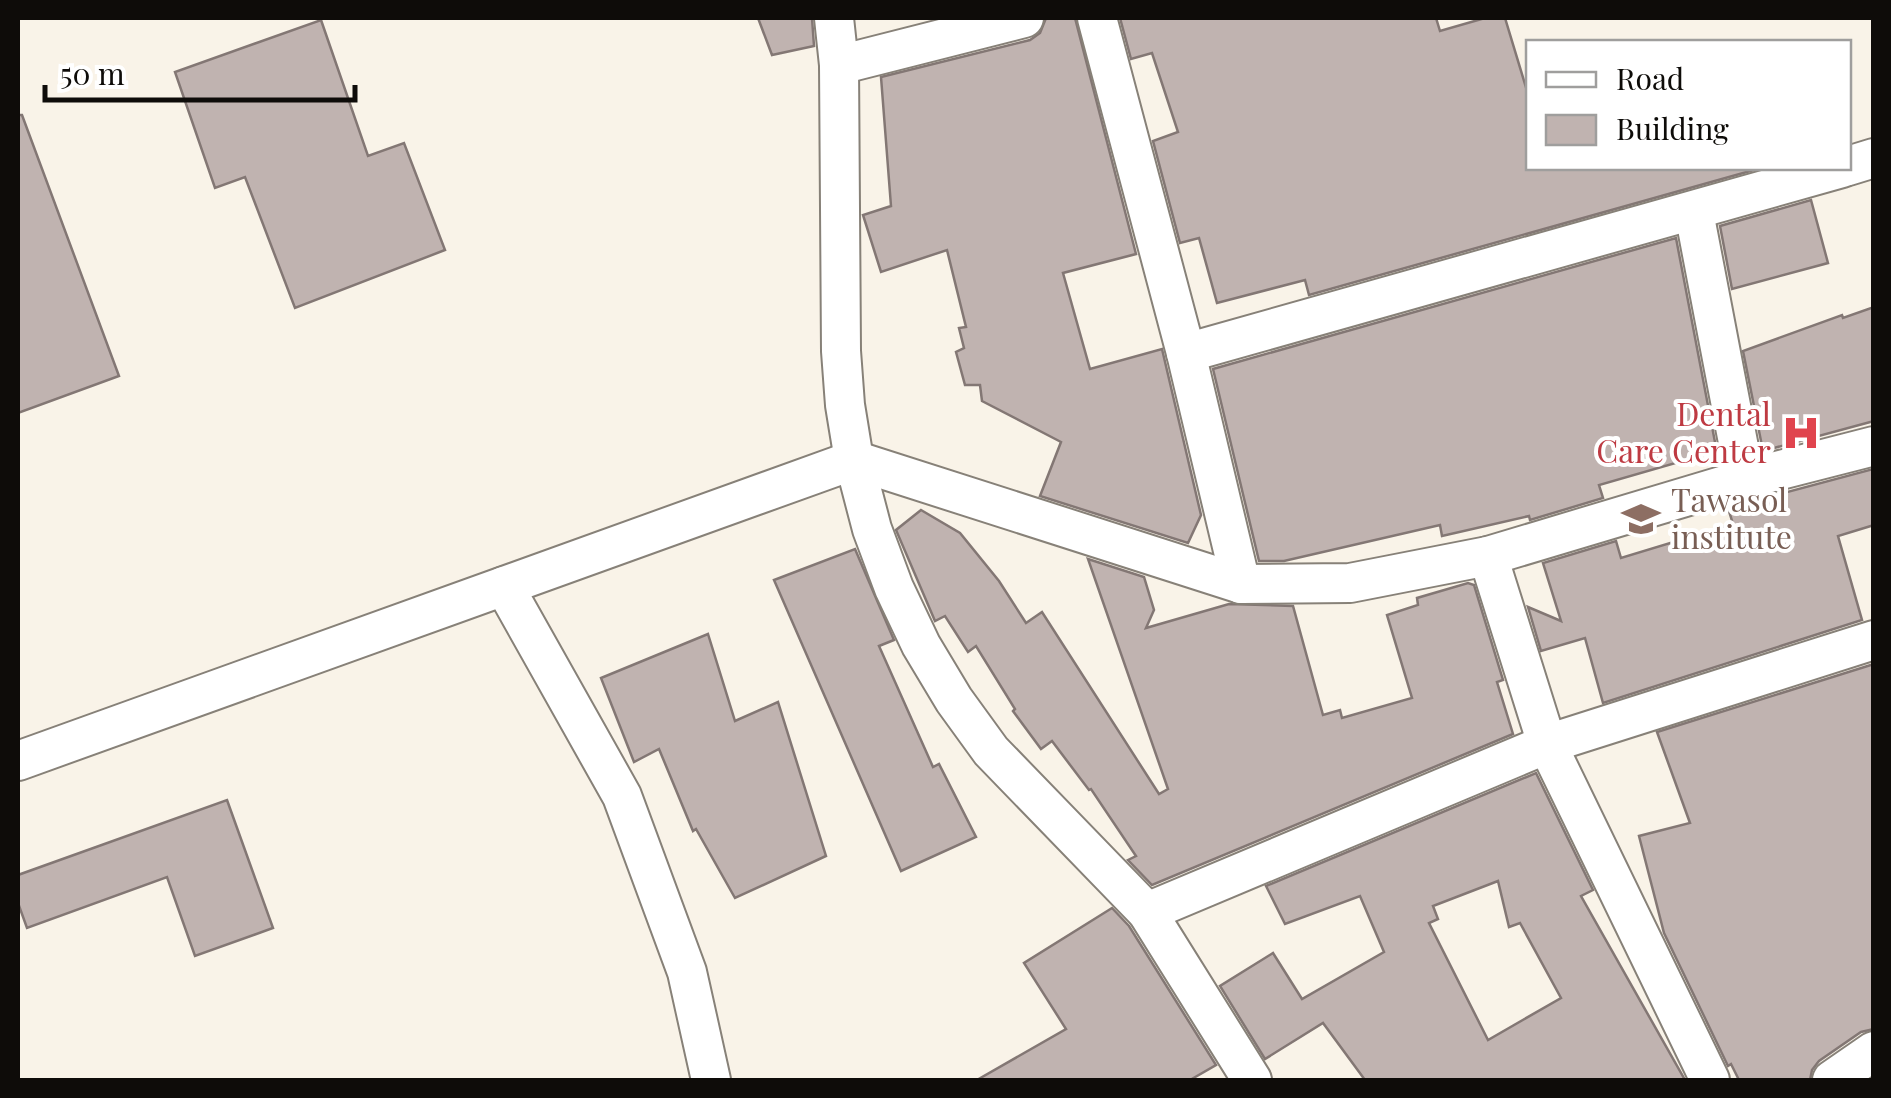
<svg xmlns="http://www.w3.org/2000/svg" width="1891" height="1098" font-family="'Playfair Display',serif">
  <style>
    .building { fill: #c0b3b0; stroke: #837774; stroke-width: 2.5; fill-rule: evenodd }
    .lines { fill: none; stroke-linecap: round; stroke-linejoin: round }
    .street-casing { stroke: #878178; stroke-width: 42 }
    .street { stroke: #fff; stroke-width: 38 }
    .labels { text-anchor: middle; stroke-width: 8; stroke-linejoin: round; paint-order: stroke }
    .health-label { font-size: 32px; fill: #be3a42; stroke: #fff; text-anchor: end }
    .education-label { font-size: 32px; fill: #785e54; stroke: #fff; text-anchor: start }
  </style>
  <rect width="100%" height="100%" fill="#f9f3e8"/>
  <g class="building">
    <polygon points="758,18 812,18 814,46 772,55"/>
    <polygon points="1046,18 1075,18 1136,254 1063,273 1090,369 1162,349 1201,515 1188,543 1040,496 1061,442 982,401 980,385 965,385 956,352 964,348 959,328 966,327 947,250 881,272 863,215 891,206 881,77 1030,40 1040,33"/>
    <polygon points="1120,18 1436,18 1440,31 1485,18 1505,18 1528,94 1528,168 1761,168 1309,295 1305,280 1217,303 1199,238 1180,243 1153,141 1178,132 1152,53 1131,59"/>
    <polygon points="321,20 368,156 404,143 445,250 295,308 245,177 215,188 175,72"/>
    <polygon points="18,115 22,115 119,376 18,413"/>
    <polygon points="1811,200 1828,263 1732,289 1720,226"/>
    <polygon points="1676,238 1719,463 1714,465 1710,453 1599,485 1603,498 1530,520 1529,516 1442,536 1440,525 1284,561 1259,561 1213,369"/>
    <polygon points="1874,307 1874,421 1763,451 1743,351 1842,315 1843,318"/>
    <polygon points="1873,469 1874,525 1838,536 1862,620 1603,703 1585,638 1541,651 1528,607 1561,621 1543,563 1616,541 1621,558 1733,524 1728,508"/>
    <polygon points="921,510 960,533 999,581 1026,623 1042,612 1159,794 1168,789 1088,559 1144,577 1154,610 1146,628 1229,604 1293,606 1323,715 1340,710 1342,718 1412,698 1387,615 1418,605 1417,598 1468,583 1474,585 1503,680 1497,682 1513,734 1152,885 1128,860 1136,856 1091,789 1089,790 1052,741 1041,749 1013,711 1015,709 976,646 968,652 945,616 935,621 896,530"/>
    <polygon points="855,549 894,640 879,646 933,767 939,764 976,837 901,871 774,580"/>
    <polygon points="708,634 735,721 778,702 826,856 735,898 696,829 693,831 659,749 634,762 601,678"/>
    <polygon points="1874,664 1874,1029 1861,1032 1819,1061 1812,1070 1810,1080 1739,1080 1731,1064 1728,1066 1664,933 1639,836 1690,823 1657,732"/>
    <path d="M 1536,773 L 1593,890 L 1581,896 L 1685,1080 L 1365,1080 L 1323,1023 L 1265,1059 L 1220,986 L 1273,953 L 1302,999 L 1384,952 L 1360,896 L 1285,924 L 1266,886 ZM 1498,881 L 1509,927 L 1520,923 L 1561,998 L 1488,1040 L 1429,923 L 1438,919 L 1433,906 Z"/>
    <polygon points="227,800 273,928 195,956 167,877 27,928 18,903 18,875"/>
    <polygon points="1112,908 1129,926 1216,1065 1190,1080 977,1080 1066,1029 1024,963"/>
  </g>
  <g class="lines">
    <g class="street-casing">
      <g id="street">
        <polyline points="834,18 839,65 841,351 845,405 854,460 872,529 894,588 921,645 954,700 991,751 1147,912 1252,1080"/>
        <polyline points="1097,18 1186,353 1241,584"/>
        <polyline points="839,65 1024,18"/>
        <polyline points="1848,166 1874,158"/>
        <polyline points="1694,212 1745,479"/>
        <polyline points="1186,353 1842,168"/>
        <polyline points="1488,556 1547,744 1710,1080"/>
        <polyline points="504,586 622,796 687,972 711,1080"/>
        <polyline points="18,761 854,460 1241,584 1350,583 1488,556 1745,479 1874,446"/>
        <polyline points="1147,912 1547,744 1874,640"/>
        <polyline points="1832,1080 1874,1051"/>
      </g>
    </g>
    <use href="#street" class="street"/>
  </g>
  <defs>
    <g id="hospital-bare" transform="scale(3)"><path d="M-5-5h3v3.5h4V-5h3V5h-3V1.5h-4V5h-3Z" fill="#e0444e" stroke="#fff" stroke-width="2.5" paint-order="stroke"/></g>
    <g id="school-bare" transform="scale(3)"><path d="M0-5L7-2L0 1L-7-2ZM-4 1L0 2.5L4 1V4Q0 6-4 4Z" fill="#8d6e63" stroke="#fff" stroke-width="2.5" paint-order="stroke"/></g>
  </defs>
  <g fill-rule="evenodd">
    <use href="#hospital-bare" x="1801" y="433"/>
    <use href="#school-bare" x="1641" y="519"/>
  </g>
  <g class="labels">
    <g class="health-label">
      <text x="1771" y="426">Dental<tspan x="1771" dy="37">Care Center</tspan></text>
    </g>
    <g class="education-label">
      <text x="1671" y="512">Tawasol<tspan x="1671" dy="37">institute</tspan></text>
    </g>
  </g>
  <rect width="1891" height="1098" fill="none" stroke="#0e0c09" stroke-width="40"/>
  <rect x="1526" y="40" width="325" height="130" fill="#ffffff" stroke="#9f9e9d" stroke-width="2.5"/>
  <rect x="1546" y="72" width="50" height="15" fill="#ffffff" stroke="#9f9e9d" stroke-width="2.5"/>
  <text x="1616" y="90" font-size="30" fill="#0e0c09">Road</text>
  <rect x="1546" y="115" width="50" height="30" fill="#c0b3b0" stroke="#9f9e9d" stroke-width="2.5"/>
  <text x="1616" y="140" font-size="30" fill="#0e0c09">Building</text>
  <path d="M45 85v15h310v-15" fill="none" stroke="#0e0c09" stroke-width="5"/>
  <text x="60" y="85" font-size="30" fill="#0e0c09" stroke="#ffffff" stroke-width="8" paint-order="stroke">50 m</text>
</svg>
